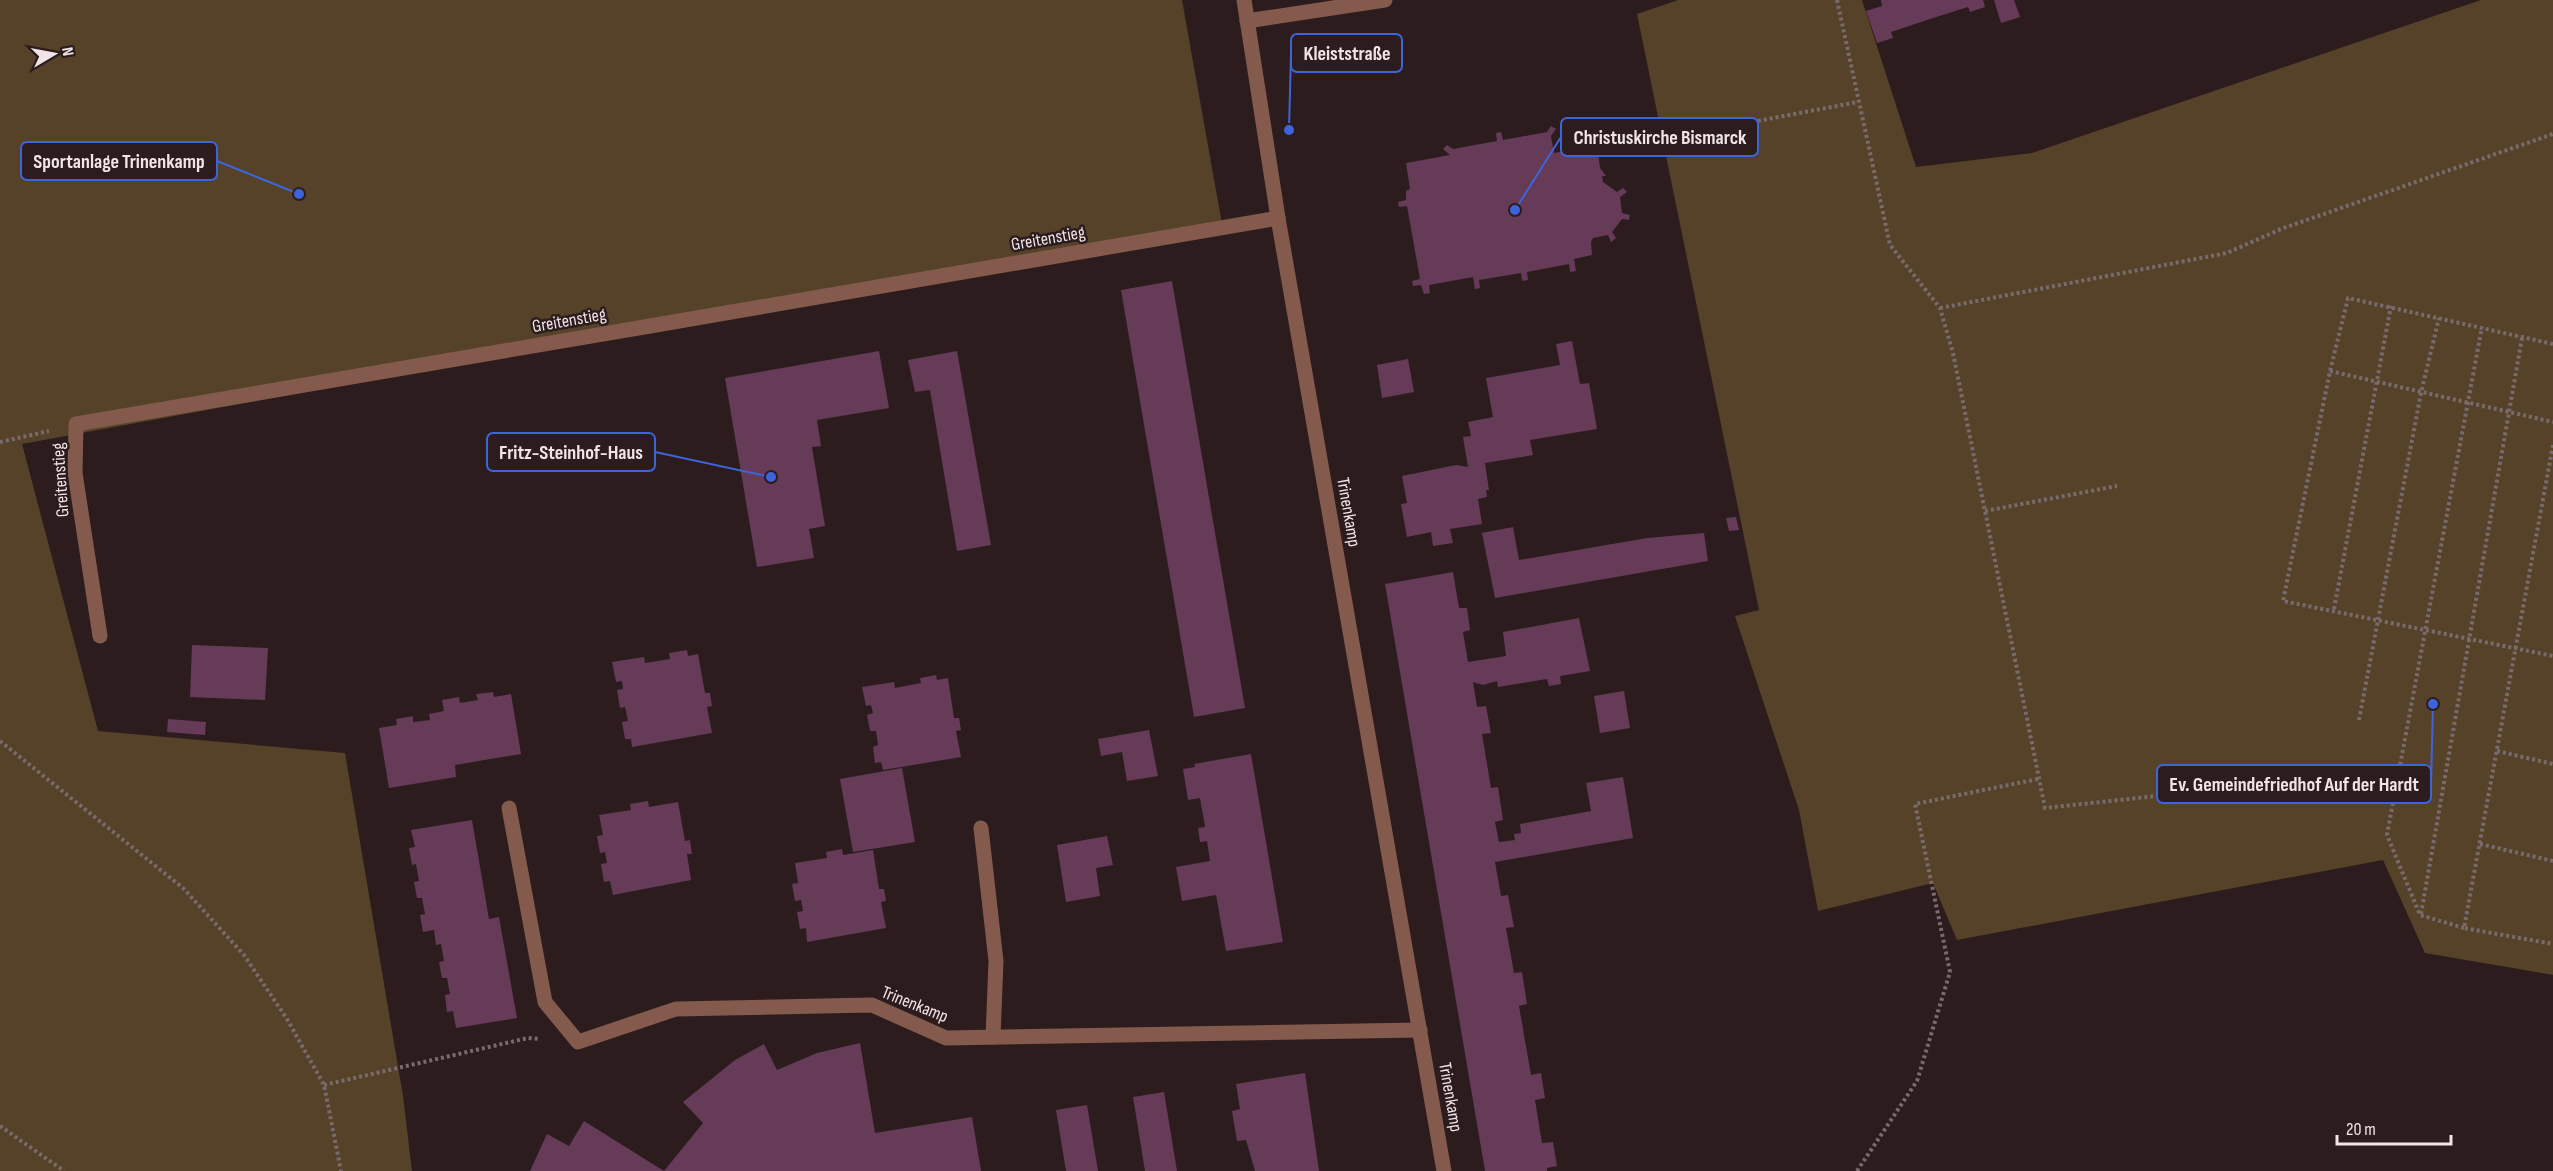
<svg xmlns="http://www.w3.org/2000/svg" width="2553" height="1171" font-family="'Sofia Sans Condensed',sans-serif">
  <style>
    .green { fill: #554229 }
    .building { fill: #653b57 }
    .lines { fill: none; stroke-linecap: round; stroke-linejoin: round }
    .path { stroke: #796b6c; stroke-width: 4; stroke-dasharray: 3 3; stroke-linecap: butt }
    .lane { stroke: #835a4b; stroke-width: 15 }
    .street { stroke: #835a4b; stroke-width: 15 }
    .labels { text-anchor: middle; stroke-width: 5; stroke-linejoin: round; paint-order: stroke }
    .street-label { font-size: 18px; fill: #f0e4e5; stroke: #2c1c1e }
    .leader { fill: none; stroke: #3d64da; stroke-width: 2 }
    .callout-dot { fill: #3d64da; stroke: #2c1c1e; stroke-width: 2 }
    .callout { fill: #2c1c1e; stroke: #3d64da; stroke-width: 2 }
    .callout-label { font-size: 20px; text-anchor: middle; font-weight: bold; fill: #f0e4e5 }
  </style>
  <rect width="100%" height="100%" fill="#2c1c1e"/>
  <g class="green">
    <polygon points="0,0 1182,0 1222,224 22,444 98,731 345,753 403,1096 412,1171 0,1171"/>
    <polygon points="1678,0 1862,0 1916,167 2032,153 2481,0 2553,0 2553,975 2425,953 2383,860 1957,940 1933,883 1818,911 1799,810 1735,616 1759,610 1637,14"/>
  </g>
  <g class="building">
    <polygon points="1881,0 1983,0 1985,7 1970,12 1968,7 1930,19 1891,32 1893,38 1877,43 1866,11 1882,6"/>
    <polygon points="1994,0 2014,0 2020,17 2001,23"/>
    <polygon points="1551,126 1556,129 1551,136 1554,153 1597,145 1600,168 1606,176 1602,176 1603,182 1617,192 1623,188 1627,192 1620,197 1622,213 1630,215 1629,220 1622,219 1612,232 1616,238 1611,242 1608,235 1593,238 1591,242 1592,255 1574,259 1576,271 1570,272 1569,264 1527,272 1528,280 1522,281 1521,273 1479,280 1480,288 1475,289 1473,277 1429,285 1430,293 1424,294 1421,285 1413,286 1412,281 1420,279 1407,206 1399,207 1398,202 1406,200 1406,191 1410,189 1406,163 1450,155 1443,149 1447,145 1453,149 1497,141 1496,133 1501,132 1503,140 1547,132"/>
    <polygon points="1172,281 1245,708 1194,717 1121,290"/>
    <polygon points="1572,341 1580,384 1589,383 1597,429 1530,440 1533,455 1485,463 1489,490 1486,490 1487,497 1478,499 1482,524 1450,529 1453,543 1433,546 1431,532 1407,537 1401,504 1407,503 1402,476 1456,465 1468,467 1463,437 1471,436 1468,422 1493,417 1486,378 1560,365 1556,344"/>
    <polygon points="879,351 889,408 817,420 821,446 812,447 825,526 809,529 814,558 757,567 725,378"/>
    <polygon points="957,351 991,545 957,551 930,390 915,392 908,360"/>
    <polygon points="1408,359 1414,392 1382,398 1377,365"/>
    <polygon points="1736,517 1739,530 1729,531 1726,518"/>
    <polygon points="1513,527 1519,560 1647,538 1704,533 1708,561 1495,598 1482,533"/>
    <polygon points="1453,572 1459,608 1467,608 1470,630 1463,632 1468,662 1506,656 1503,632 1579,618 1590,671 1560,676 1561,684 1549,686 1547,679 1498,687 1497,681 1483,685 1473,682 1477,707 1486,706 1491,733 1482,734 1491,788 1498,787 1503,820 1495,822 1499,842 1515,840 1514,834 1521,833 1520,824 1591,811 1586,783 1623,777 1633,838 1495,862 1501,896 1508,895 1514,927 1506,928 1514,973 1522,972 1527,1004 1519,1006 1531,1075 1541,1073 1545,1098 1535,1100 1542,1143 1553,1142 1557,1166 1547,1168 1547,1171 1485,1171 1385,584"/>
    <polygon points="192,645 268,648 265,700 190,697"/>
    <polygon points="687,650 688,656 698,654 705,693 710,693 712,706 707,707 712,733 632,747 631,739 625,739 622,722 628,721 625,707 620,708 617,690 623,689 622,681 616,682 612,662 644,657 645,663 670,659 669,653"/>
    <polygon points="936,675 937,680 948,678 954,718 959,718 961,730 956,731 961,757 883,770 881,762 875,763 873,747 878,745 876,731 870,731 867,715 873,713 871,705 866,706 862,687 894,682 895,688 921,683 920,678"/>
    <polygon points="1624,691 1630,728 1600,733 1594,696"/>
    <polygon points="493,692 494,697 511,694 521,754 455,765 456,777 389,788 379,728 397,725 396,719 413,716 413,722 430,720 429,714 444,711 442,700 459,697 460,703 478,700 476,694"/>
    <polygon points="168,719 206,722 205,735 167,732"/>
    <polygon points="1149,730 1158,776 1127,781 1122,752 1101,756 1098,739"/>
    <polygon points="1251,754 1283,942 1226,951 1216,895 1182,901 1176,867 1210,861 1207,841 1200,842 1198,828 1205,827 1200,798 1188,800 1183,769 1195,767 1194,764"/>
    <polygon points="902,768 915,842 853,852 840,779"/>
    <polygon points="648,801 649,807 678,802 685,841 690,840 692,854 687,854 691,880 613,895 610,881 604,882 601,864 607,863 605,852 600,853 597,836 603,835 599,815 631,810 630,804"/>
    <polygon points="472,820 489,919 499,917 517,1018 456,1028 453,1011 447,1012 445,995 450,994 447,978 442,978 439,962 444,961 441,944 436,945 434,930 423,932 420,915 425,914 422,898 417,898 414,882 419,881 416,864 412,865 409,848 415,847 411,830"/>
    <polygon points="1107,836 1113,865 1096,868 1100,896 1066,902 1057,845"/>
    <polygon points="842,849 843,855 873,850 879,889 884,889 886,901 881,902 886,928 807,942 806,928 800,929 797,912 803,911 801,900 795,901 792,884 798,883 795,863 827,858 826,852"/>
    <polygon points="860,1043 875,1133 972,1117 981,1171 664,1171 703,1123 683,1102 735,1060 764,1044 777,1070 817,1053"/>
    <polygon points="1305,1073 1319,1171 1255,1171 1246,1140 1237,1141 1232,1111 1240,1109 1236,1084"/>
    <polygon points="1164,1092 1177,1171 1145,1171 1133,1097"/>
    <polygon points="1087,1105 1098,1171 1066,1171 1056,1110"/>
    <polygon points="584,1121 664,1171 530,1171 547,1134 569,1146"/>
  </g>
  <g class="lines">
    <g class="path">
      <polyline points="1837,0 1890,245 1940,308 1953,353 2045,808 2175,794"/>
      <polyline points="1752,122 1858,102"/>
      <polyline points="1940,308 2227,253 2281,229 2553,134"/>
      <polyline points="2553,344 2348,298 2330,371 2283,601 2553,656"/>
      <polyline points="2330,371 2553,422"/>
      <polyline points="0,442 49,431"/>
      <polyline points="2553,445 2464,928 2553,944"/>
      <polyline points="1985,511 2117,486"/>
      <polyline points="2334,609 2391,306"/>
      <polyline points="2359,720 2421,393 2439,318"/>
      <polyline points="0,741 183,888 244,955 287,1019 324,1085 341,1171"/>
      <polyline points="2497,751 2553,764"/>
      <polyline points="2480,844 2553,861"/>
      <polyline points="2421,914 2522,338"/>
      <polyline points="2464,928 2420,915 2387,835 2482,327"/>
      <polyline points="324,1085 528,1038 540,1039"/>
      <polyline points="0,1126 64,1171"/>
      <polyline points="1857,1171 1917,1081 1950,972 1915,804 2038,779"/>
    </g>
    <g class="lane">
      <polyline points="100,636 75,473 76,424 650,326"/>
      <polyline points="981,828 996,961 993,1037"/>
    </g>
    <g class="street">
      <polyline points="1244,0 1278,218 1444,1171"/>
      <polyline points="1247,21 1385,0"/>
      <polyline points="650,326 1278,218"/>
      <polyline points="509,808 545,1002 578,1042 676,1009 872,1005 946,1038 1420,1030"/>
    </g>
  </g>
  <g class="labels">
    <g class="street-label">
      <text transform="translate(1048 238) rotate(-10)" y="6">Greitenstieg</text>
      <text transform="translate(569 320) rotate(-10)" y="6">Greitenstieg</text>
      <text transform="translate(60 480) rotate(-94)" y="6">Greitenstieg</text>
      <text transform="translate(1349 512) rotate(80)" y="6">Trinenkamp</text>
      <text transform="translate(915 1004) rotate(22)" y="6">Trinenkamp</text>
      <text transform="translate(1451 1097) rotate(80)" y="6">Trinenkamp</text>
    </g>
  </g>
  <path class="leader" d="M1289 130L1291 53M1515 210L1561 137M299 194L217 161M771 477L655 452M2433 704L2431 784"/>
  <g class="callout-dot">
    <circle cx="1289" cy="130" r="6"/>
    <circle cx="1515" cy="210" r="6"/>
    <circle cx="299" cy="194" r="6"/>
    <circle cx="771" cy="477" r="6"/>
    <circle cx="2433" cy="704" r="6"/>
  </g>
  <g class="callout">
    <rect x="1291" y="34" width="111" height="38" rx="6"/>
    <rect x="1561" y="118" width="197" height="38" rx="6"/>
    <rect x="21" y="142" width="196" height="38" rx="6"/>
    <rect x="487" y="433" width="168" height="38" rx="6"/>
    <rect x="2157" y="765" width="274" height="38" rx="6"/>
  </g>
  <g class="callout-label">
    <text x="1347" y="60">Kleiststraße</text>
    <text x="1660" y="144">Christuskirche Bismarck</text>
    <text x="119" y="168">Sportanlage Trinenkamp</text>
    <text x="571" y="459">Fritz-Steinhof-Haus</text>
    <text x="2294" y="791">Ev. Gemeindefriedhof Auf der Hardt</text>
  </g>
  <g transform="translate(54 54) rotate(80)" stroke="#2c1c1e" stroke-width="4.5" paint-order="stroke">
  <path d="M0-4.5L10 22L0 15L-10 22Z" fill="#f0e4e5"/>
  <text y="-9" font-size="16" font-weight="bold" text-anchor="middle" fill="#f0e4e5">N</text>
  </g>
  <path d="M2337 1135v9h114v-9" fill="none" stroke="#f0e4e5" stroke-width="3"/>
  <text x="2346" y="1135" font-size="18" fill="#f0e4e5" stroke="#2c1c1e" stroke-width="4.5" paint-order="stroke">20 m</text>
</svg>
